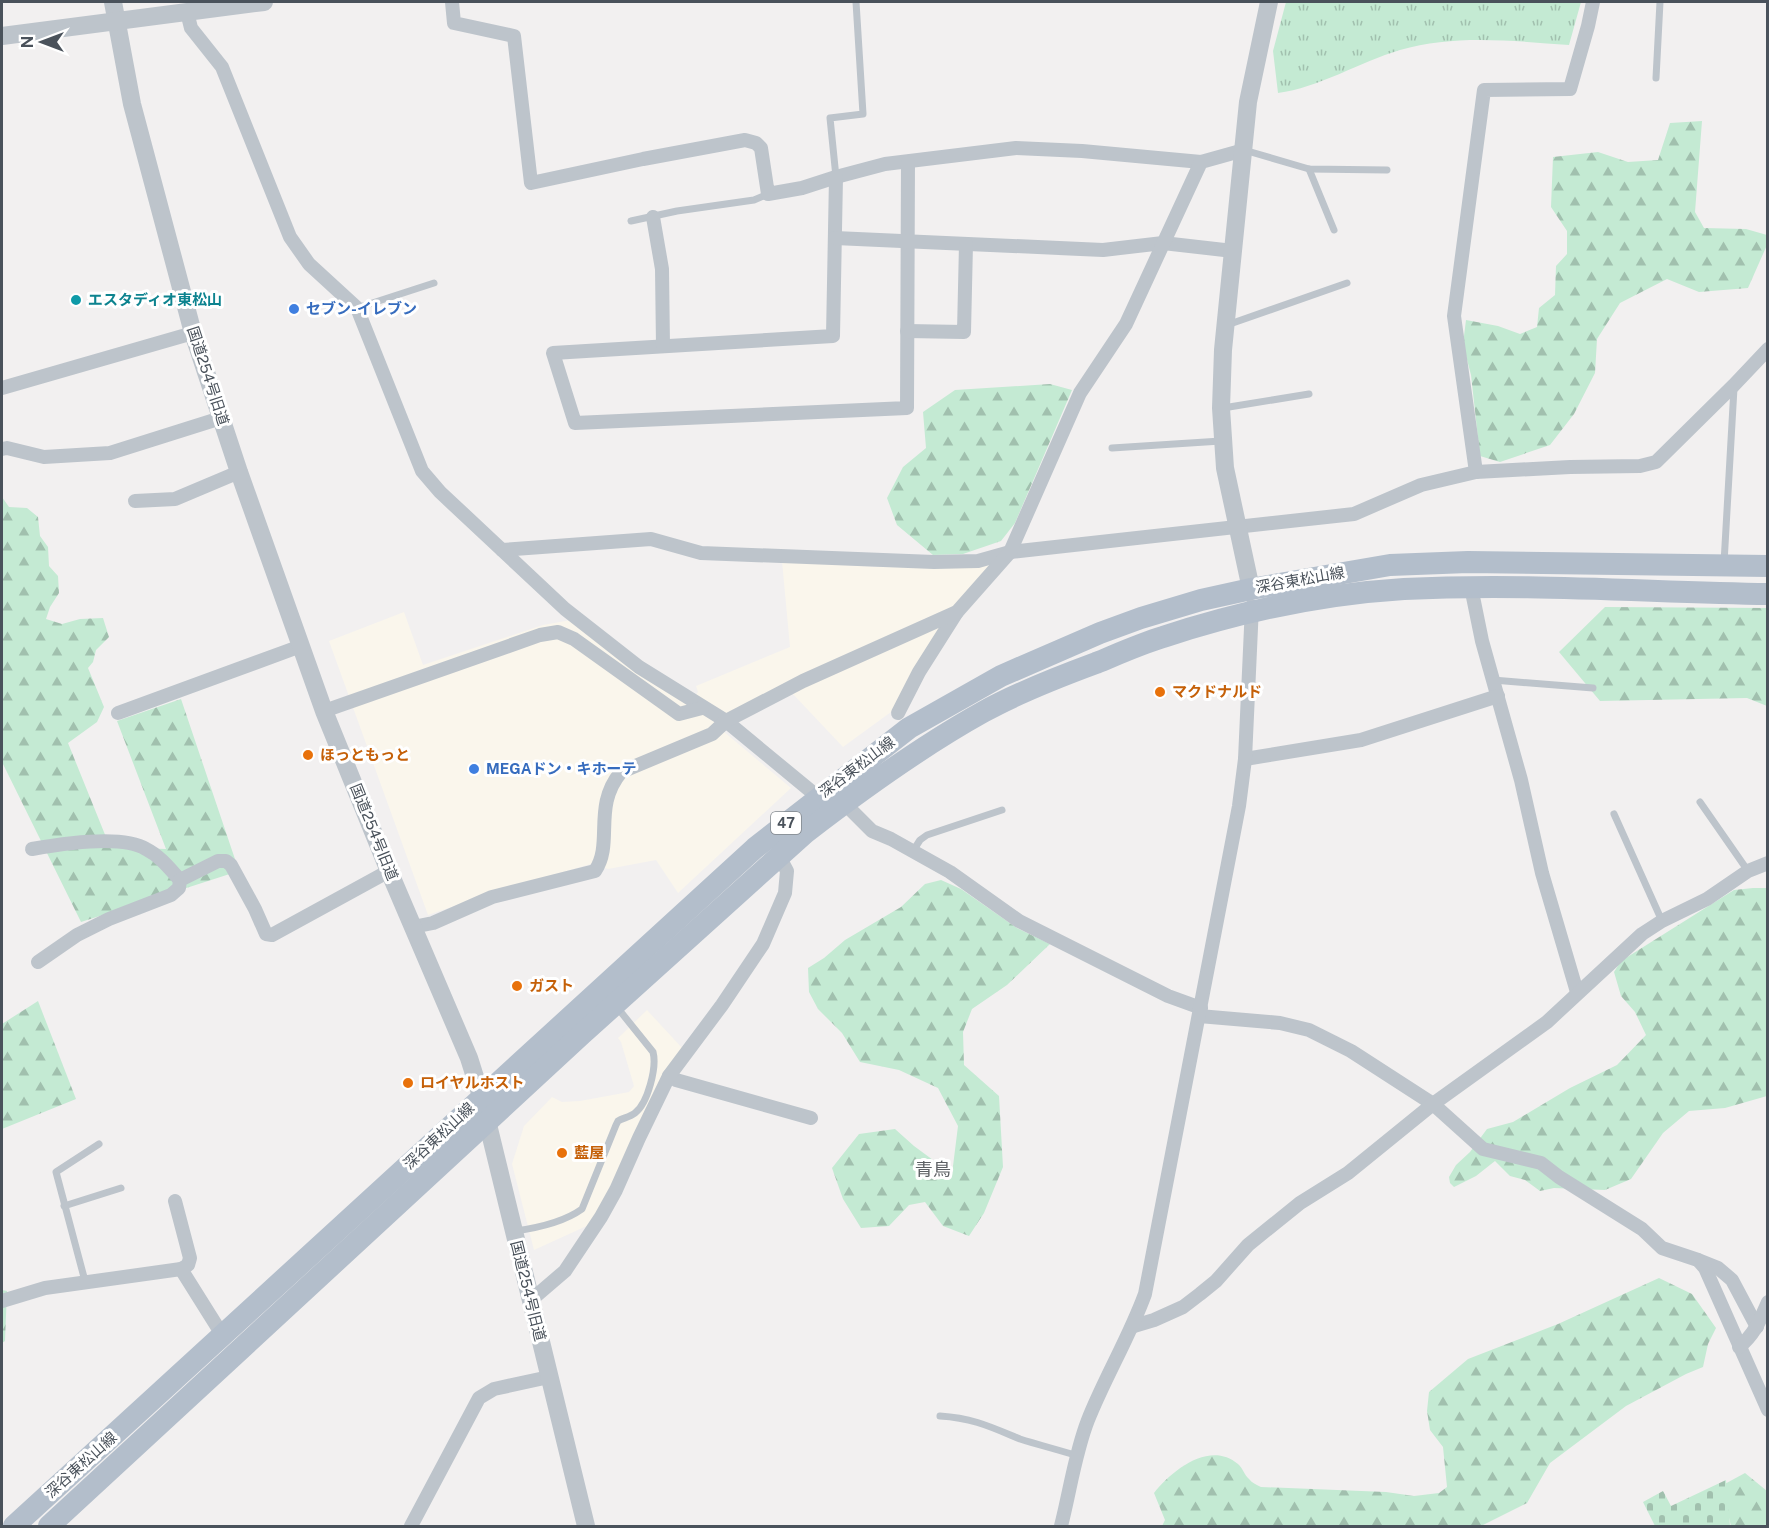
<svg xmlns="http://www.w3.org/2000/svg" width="1769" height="1528" font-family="'Public Sans','Noto Sans JP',sans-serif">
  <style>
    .commercial { fill: #faf6ec }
    .grass { fill: url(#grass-tufts) }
    .forest { fill: url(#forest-firs) }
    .cemetery { fill: url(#cemetery-stones) }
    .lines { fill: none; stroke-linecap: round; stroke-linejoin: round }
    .service { stroke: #bdc4cb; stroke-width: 7 }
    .minor { stroke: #bdc4cb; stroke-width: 14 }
    .tertiary { stroke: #bdc4cb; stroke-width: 18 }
    .primary { stroke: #b3becb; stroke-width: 22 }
    .culture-dot { fill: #0f9aa8; stroke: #fff; stroke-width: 2 }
    .shop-dot { fill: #3f7fe0; stroke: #fff; stroke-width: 2 }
    .food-dot { fill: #e8710a; stroke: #fff; stroke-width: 2 }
    .labels { text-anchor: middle; stroke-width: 6; stroke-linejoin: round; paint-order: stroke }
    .shield { fill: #fff; stroke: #80868c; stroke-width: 1.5 }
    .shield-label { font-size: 14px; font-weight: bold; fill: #4a525b }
    .culture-label { font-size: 15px; font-weight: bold; fill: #0d838f; stroke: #fff; text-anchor: start }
    .shop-label { font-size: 15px; font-weight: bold; fill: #366cbe; stroke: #fff; text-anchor: start }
    .street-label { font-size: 15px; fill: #4a525b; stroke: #fff }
    .food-label { font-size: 15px; font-weight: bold; fill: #c56008; stroke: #fff; text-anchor: start }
    .quarter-label { font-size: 18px; fill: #5d6064; stroke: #fff }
  </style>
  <defs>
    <pattern id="grass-tufts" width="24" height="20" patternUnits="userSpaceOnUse" patternTransform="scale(1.5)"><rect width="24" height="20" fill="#c4ead3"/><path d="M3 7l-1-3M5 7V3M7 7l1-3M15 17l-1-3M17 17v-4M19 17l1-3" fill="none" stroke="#a1c0ae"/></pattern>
    <pattern id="forest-firs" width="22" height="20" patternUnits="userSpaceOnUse" patternTransform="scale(1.5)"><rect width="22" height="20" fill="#c4ead3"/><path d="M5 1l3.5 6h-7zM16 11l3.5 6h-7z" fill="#a1c0ae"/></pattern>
    <pattern id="cemetery-stones" width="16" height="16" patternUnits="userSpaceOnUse" patternTransform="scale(1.5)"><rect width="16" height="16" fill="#c4ead3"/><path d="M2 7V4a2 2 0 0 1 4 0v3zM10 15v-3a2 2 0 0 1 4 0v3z" fill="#a1c0ae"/></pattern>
  </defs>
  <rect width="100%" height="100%" fill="#f2f0f0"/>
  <g class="commercial">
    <polygon points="782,561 878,567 991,564 916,667 891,712 843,747 791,692 723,731 791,788 678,893 656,860 608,869 591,864 510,887 428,915 329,641 404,612 423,665 543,625 571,620 689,704 698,692 696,686 790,647"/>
    <polygon points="647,1010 685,1051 613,1190 591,1224 534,1250 512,1164 524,1126 552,1097 562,1102 580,1101 629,1092 634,1086 621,1042 618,1038"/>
  </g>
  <path class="grass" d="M 1286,2 L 1581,2 L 1569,45 C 1513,41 1455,34 1400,50 C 1360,62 1318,88 1278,93 L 1273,51 Z"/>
  <g class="forest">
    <polygon points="1702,121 1695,212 1704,228 1746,229 1767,235 1767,245 1748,288 1699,292 1667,279 1620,303 1597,339 1595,373 1574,414 1550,445 1500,462 1480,456 1471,375 1463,344 1466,320 1498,326 1520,334 1537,327 1539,308 1555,295 1556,266 1567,254 1567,231 1551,207 1553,157 1598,152 1628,162 1658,160 1670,123"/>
    <polygon points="1050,384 1072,390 1015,523 1001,541 963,554 933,555 897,525 887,498 903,467 926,448 923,412 955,390"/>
    <polygon points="2,497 9,507 27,508 38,517 40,536 48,547 49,566 58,576 59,593 50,607 46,619 62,624 80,619 103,618 109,637 96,650 93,662 88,668 104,707 97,722 68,743 110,847 166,849 117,721 181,699 239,871 81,922 2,762"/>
    <polygon points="1605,607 1767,608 1767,706 1747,698 1600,701 1559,652"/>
    <polygon points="941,880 961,889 1017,928 1050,944 1007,985 972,1009 963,1032 964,1065 999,1096 1003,1167 984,1213 969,1236 943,1226 925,1202 909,1205 889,1226 861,1228 843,1199 832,1168 859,1134 895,1129 914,1146 952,1174 958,1126 938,1088 899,1070 860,1062 842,1033 818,1009 809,992 808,968 824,958 845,940 901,907 925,884"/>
    <polygon points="1753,888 1767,888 1767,1096 1725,1108 1689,1111 1663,1133 1631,1179 1605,1190 1554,1188 1540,1191 1525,1180 1510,1176 1495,1161 1476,1176 1454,1187 1450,1183 1449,1177 1456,1165 1470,1152 1487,1129 1513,1122 1570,1088 1617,1065 1646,1035 1635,1012 1621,996 1614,972 1621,961 1734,890"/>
    <polygon points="38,1001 76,1099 2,1129 2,1024"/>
    <path d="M 1659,1278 L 1692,1294 L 1716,1328 L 1708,1344 L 1703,1367 L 1686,1374 L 1626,1406 L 1550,1463 L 1527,1503 L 1481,1526 L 1162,1526 L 1165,1520 L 1154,1493 C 1172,1470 1210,1440 1238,1464 C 1243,1468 1244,1475 1249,1479 C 1252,1483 1257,1485 1261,1487 L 1386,1492 L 1414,1496 L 1439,1493 L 1447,1487 L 1443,1447 L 1430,1430 L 1427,1411 L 1429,1392 L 1468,1359 L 1558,1324 Z"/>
    <polygon points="2,1290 7,1291 5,1341 2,1343"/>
    <polygon points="1745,1473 1767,1491 1767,1526 1731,1526 1721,1486"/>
  </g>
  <polygon class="cemetery" points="1726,1480 1730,1526 1655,1526 1643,1502 1663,1491 1671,1506"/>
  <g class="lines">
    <g class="service">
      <polyline points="1656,78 1660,2"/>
      <polyline points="1244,150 1309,169 1387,170"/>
      <polyline points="1309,169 1334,230"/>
      <polyline points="836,177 830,118 863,114 856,2"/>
      <polyline points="631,221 677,211 754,200 768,194"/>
      <polyline points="357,308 434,283"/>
      <polyline points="1227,325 1347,283"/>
      <polyline points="1223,408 1309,394"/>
      <polyline points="1112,448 1221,441"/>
      <polyline points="1724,563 1734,388"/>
      <polyline points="1493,680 1593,688"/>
      <polyline points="1700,802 1748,871"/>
      <polyline points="1614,814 1662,921"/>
      <polyline points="913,851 920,840 927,835 1002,810"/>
      <polyline points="64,1206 121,1188"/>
      <path d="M 515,1231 C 537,1228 564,1222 582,1209 L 616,1125 L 618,1121 C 623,1118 630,1117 635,1113 C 648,1103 657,1067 653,1052 L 616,1006"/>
      <polyline points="85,1281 56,1172 99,1144"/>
      <path d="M 940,1416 C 973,1418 991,1427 1020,1439 C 1039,1445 1059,1450 1078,1456"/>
    </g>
    <g class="minor">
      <polyline points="452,2 454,23 514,36 531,183 643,159 745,140 756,143 761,148 768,194 802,188 836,177 885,164 1016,148 1082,151 1201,162"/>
      <polyline points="187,12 191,28 222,67 290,237 309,264 357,308 422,471 440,492 565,609 639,667 726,721 818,797"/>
      <polyline points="836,177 833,336 553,353 575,423 907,408 908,162"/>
      <polyline points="653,217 662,269 663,346"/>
      <polyline points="835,238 1103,250 1163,243 1233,251"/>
      <polyline points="907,331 964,332 966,244"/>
      <polyline points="2,388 193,333"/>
      <polyline points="2,449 7,448 44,457 110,453 221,418"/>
      <polyline points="1476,472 1570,467 1640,466 1656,462 1734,385 1768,349"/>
      <polyline points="135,501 175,499 239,472"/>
      <polyline points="502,550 651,539 701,553 934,562 978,561 1010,552 1354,514 1421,485 1476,472 1454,316 1484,90 1570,89 1588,26 1593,2"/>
      <polyline points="1471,587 1482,641 1521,780 1542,873 1577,992"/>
      <polyline points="324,711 540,635 558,632 574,639 679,714 702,708"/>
      <polyline points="118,713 301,646"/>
      <polyline points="898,713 919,672 957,612"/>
      <polyline points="1245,759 1361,740 1498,696"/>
      <polyline points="844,803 872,831 891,839 950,872 1019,921 1168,996 1201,1008"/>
      <path d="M 32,849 C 60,844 122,834 146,849 C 160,856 170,869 180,880"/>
      <path d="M 413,927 L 433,923 L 492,897 L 595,871 C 614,843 592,807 621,772 L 712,734 L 726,721 L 803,681 L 957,612 L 1010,552 L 1080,393 L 1126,324 L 1201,162 L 1244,150"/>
      <polyline points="38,962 77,935 109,919 171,895 179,888 180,880 218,861 226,861 231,865 255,909 266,934 272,935 389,871"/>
      <polyline points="1199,1016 1280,1023 1309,1030 1351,1051 1433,1104 1483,1149 1541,1163 1559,1177 1642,1229 1662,1248 1698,1260 1718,1268 1732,1280 1757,1327"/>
      <polyline points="669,1076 676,1080 811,1118"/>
      <polyline points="1698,1260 1705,1268 1768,1410"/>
      <polyline points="181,1269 223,1336"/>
      <polyline points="2,1301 45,1288 181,1269 188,1265 190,1258 175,1201"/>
      <polyline points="530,1301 565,1271 601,1217 616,1190 639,1138 669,1076 722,1005 763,944 785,893 787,871 779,856"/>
      <polyline points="1134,1326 1154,1320 1183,1307 1200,1294 1216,1281 1248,1245 1300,1203 1348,1173 1433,1104 1547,1022 1642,934 1662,921 1707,899 1748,871 1768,863"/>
      <path d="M 1739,1347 C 1755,1334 1760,1320 1768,1302"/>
      <polyline points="411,1526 479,1398 494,1389 549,1377"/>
      <path d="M 1061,1526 C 1070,1491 1075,1453 1088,1420 C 1105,1377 1129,1338 1145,1294 L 1239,806 L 1245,759 L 1252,606"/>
    </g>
    <g class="tertiary">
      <polyline points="113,2 132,104 193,333 239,472 324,711 389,871 469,1058 481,1096 586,1526"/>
      <polyline points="2,36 264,2"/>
      <polyline points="1251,589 1225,468 1221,408 1223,350 1248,102 1269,2"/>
    </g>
    <g class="primary">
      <polyline points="14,1526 755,848 909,728 1001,676 1100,633 1141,618 1201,600 1251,589 1390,565 1468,562 1768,566"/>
      <path d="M 49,1526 L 582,1034 L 805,833 C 862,789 920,747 983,712 C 1019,692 1058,677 1096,663 C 1118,654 1140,644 1163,637 C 1239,612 1323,594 1404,589 C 1525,583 1646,592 1768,594"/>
    </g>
  </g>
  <circle class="culture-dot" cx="76" cy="300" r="6"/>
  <g class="shop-dot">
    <circle cx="294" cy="309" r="6"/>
    <circle cx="474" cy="769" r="6"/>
  </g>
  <g class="food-dot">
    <circle cx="1160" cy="692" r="6"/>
    <circle cx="308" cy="755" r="6"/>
    <circle cx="517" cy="986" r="6"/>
    <circle cx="408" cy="1083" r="6"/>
    <circle cx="562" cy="1153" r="6"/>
  </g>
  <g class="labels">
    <rect class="shield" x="771" y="812" width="30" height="22" rx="4.5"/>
    <g class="shield-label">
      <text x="786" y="828">47</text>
    </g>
    <g class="culture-label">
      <text x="88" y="305">エスタディオ東松山</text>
    </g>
    <g class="shop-label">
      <text x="306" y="314">セブン-イレブン</text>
      <text x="486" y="774">MEGAドン・キホーテ</text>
    </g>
    <g class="street-label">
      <text transform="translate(208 376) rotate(72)" y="5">国道254号旧道</text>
      <text transform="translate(1300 580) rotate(-10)" y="5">深谷東松山線</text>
      <text transform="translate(857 767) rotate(-37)" y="5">深谷東松山線</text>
      <text transform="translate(374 832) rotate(68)" y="5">国道254号旧道</text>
      <text transform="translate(439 1136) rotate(-43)" y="5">深谷東松山線</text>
      <text transform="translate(528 1291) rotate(76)" y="5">国道254号旧道</text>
      <text transform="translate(81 1465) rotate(-42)" y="5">深谷東松山線</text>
    </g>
    <g class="food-label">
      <text x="1172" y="697">マクドナルド</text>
      <text x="320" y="760">ほっともっと</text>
      <text x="529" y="991">ガスト</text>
      <text x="420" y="1088">ロイヤルホスト</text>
      <text x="574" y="1158">藍屋</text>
    </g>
    <g class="quarter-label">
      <text x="933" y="1176">青鳥</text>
    </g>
  </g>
  <rect width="1769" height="1528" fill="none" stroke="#4a525b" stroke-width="6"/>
  <g transform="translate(42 42) rotate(270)" stroke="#ffffff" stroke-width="4.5" paint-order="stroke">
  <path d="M0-4.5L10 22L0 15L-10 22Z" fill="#4a525b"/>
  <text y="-9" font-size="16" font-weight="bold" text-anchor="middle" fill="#4a525b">N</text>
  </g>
</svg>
